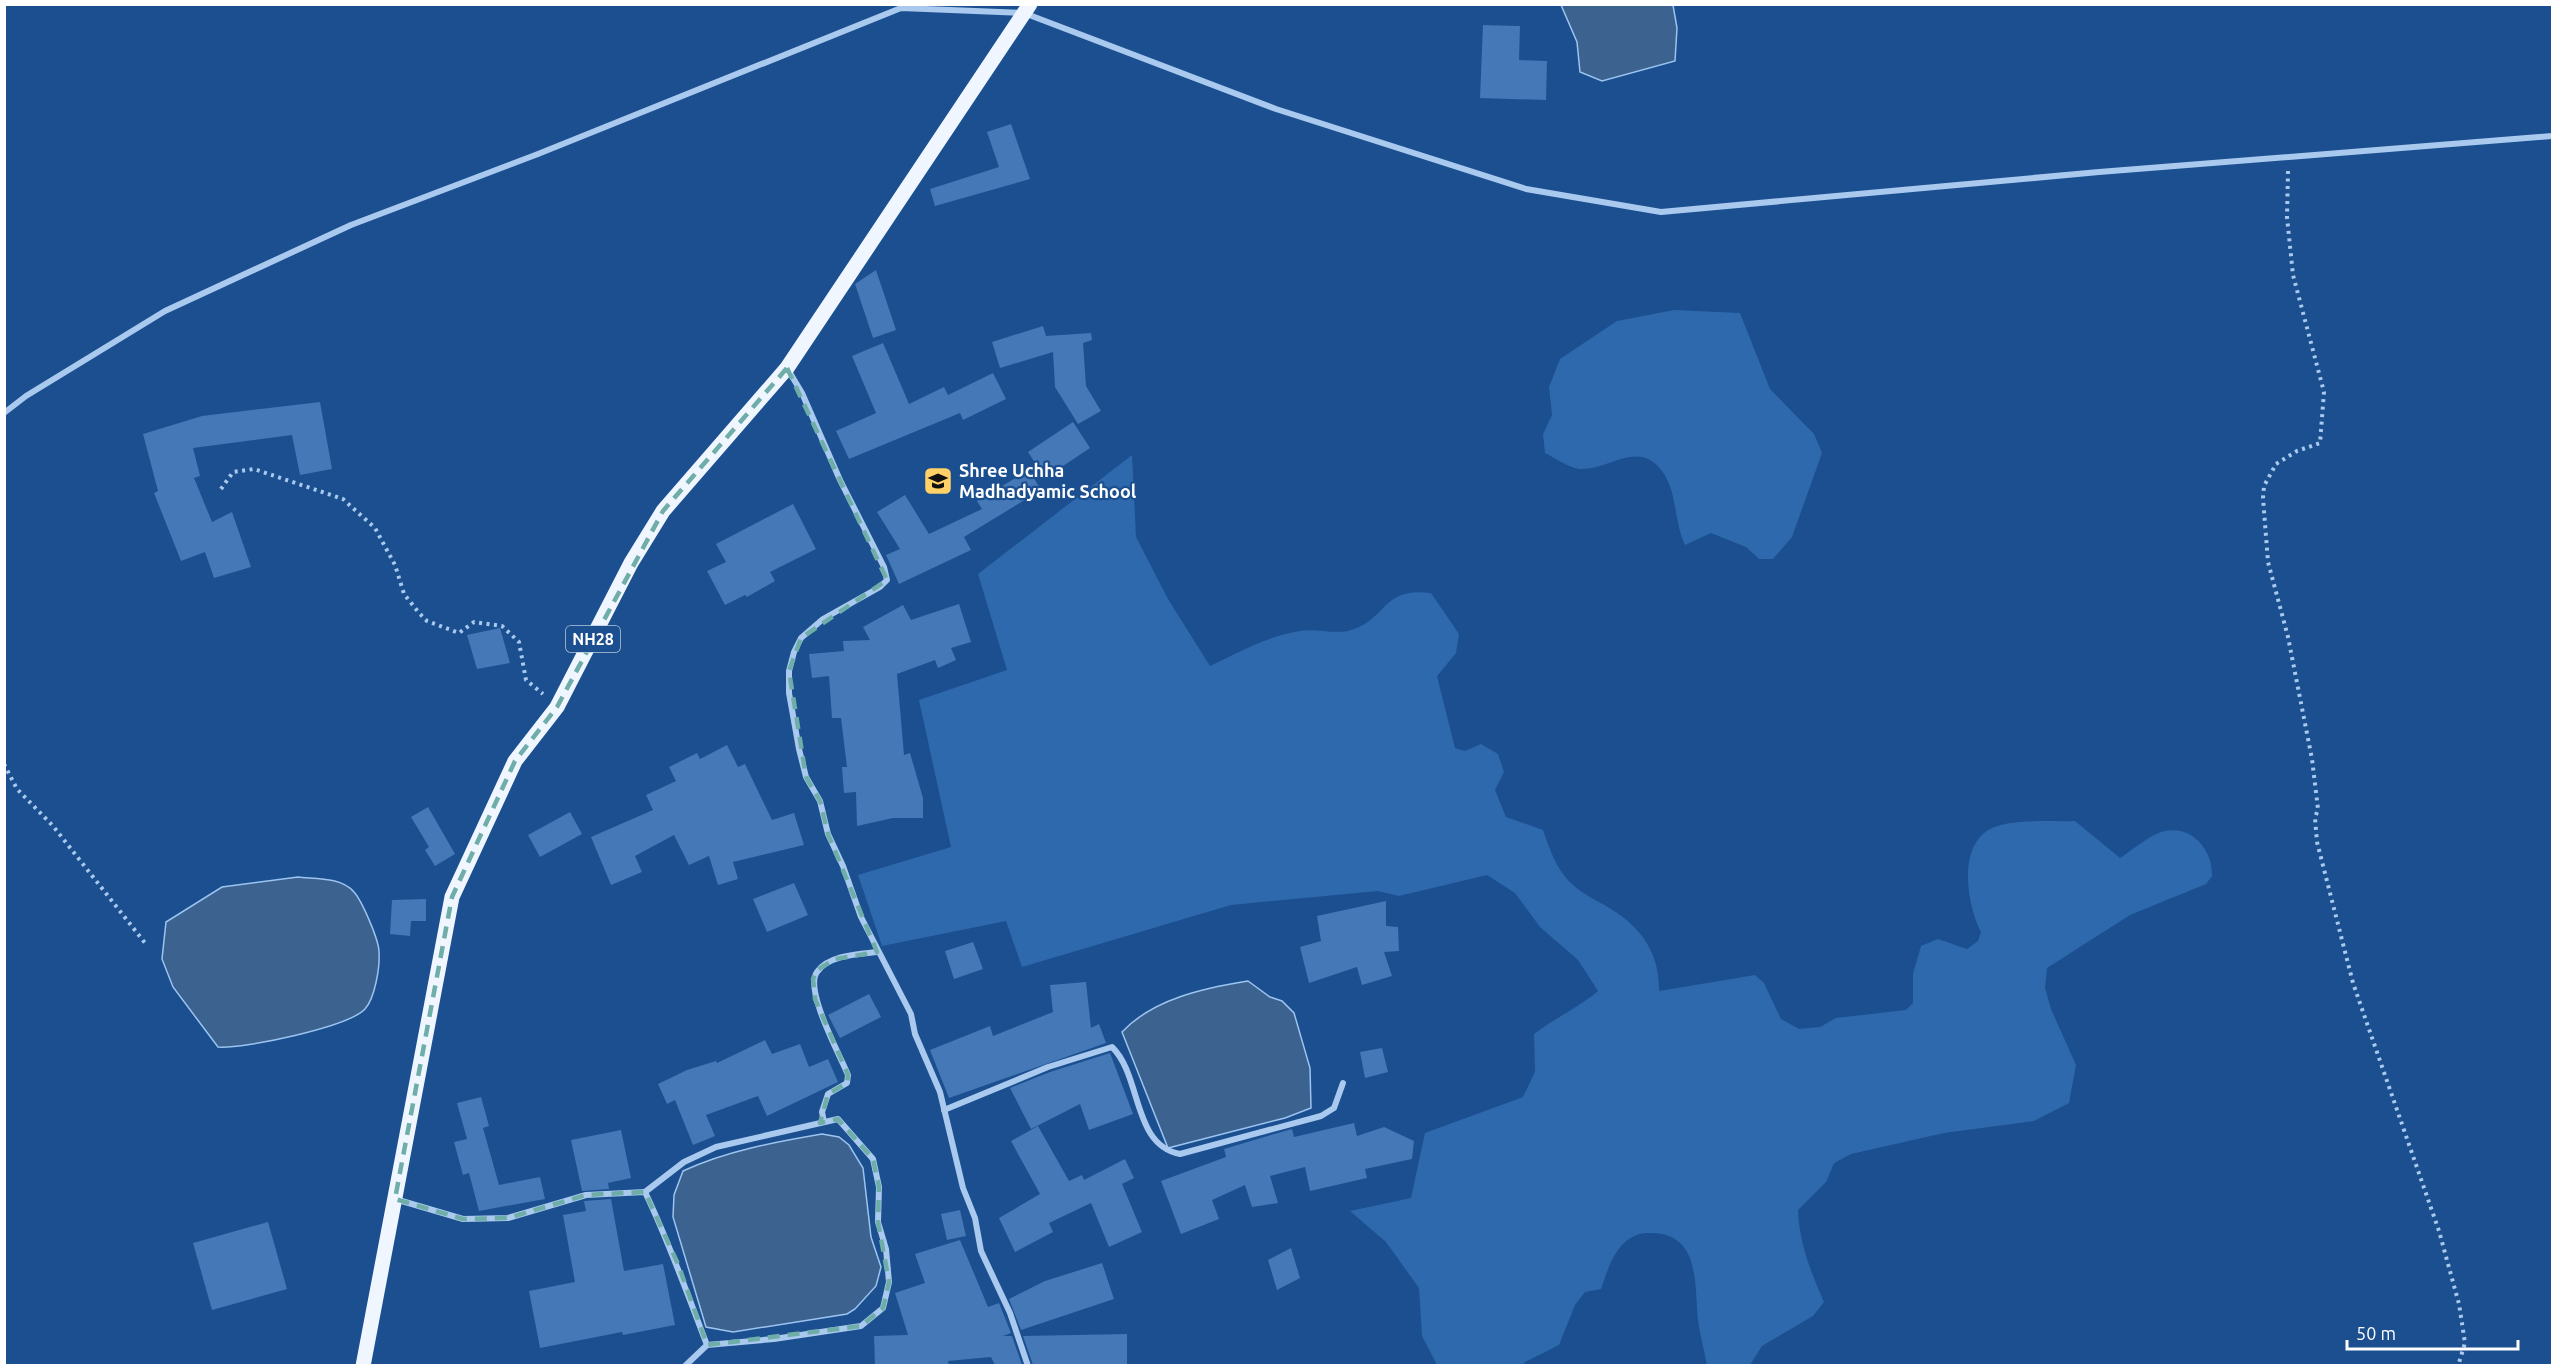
<svg xmlns="http://www.w3.org/2000/svg" width="2557" height="1370" font-family="Ubuntu,sans-serif">
  <style>
    .green { fill: #2e69ad }
    .water { fill: #3c6290; stroke: #9cc4f0; stroke-width: 1.5 }
    .building { fill: #4478b7 }
    .lines { fill: none; stroke-linecap: round; stroke-linejoin: round }
    .path { stroke: #a9c9ee; stroke-width: 4; stroke-dasharray: 3 4.5; stroke-linecap: butt }
    .street { stroke: #a9c9ee; stroke-width: 6 }
    .primary { stroke: #f0f6ff; stroke-width: 15 }
    .marked { fill: none; stroke: #6fada8; stroke-width: 4.5; stroke-dasharray: 12 8; stroke-linejoin: round }
    .labels { text-anchor: middle; stroke-width: 4.5; stroke-linejoin: round; paint-order: stroke }
    .shield { fill: #1b4f8f; stroke: #bbcadd; stroke-width: 1.5 }
    .shield-label { font-size: 16px; font-weight: bold; fill: #fff }
    .poi-label { font-size: 18px; font-weight: bold; fill: #fff; stroke: #1b4f8f; text-anchor: start }
  </style>
  <rect width="100%" height="100%" fill="#1b4f8f"/>
  <g class="green">
    <path d="M 1674,310 L 1740,313 L 1770,389 L 1814,434 L 1822,453 L 1792,537 L 1773,559 L 1759,559 L 1746,547 L 1711,533 L 1685,545 C 1673,519 1678,493 1662,471 C 1639,440 1612,468 1583,469 C 1572,470 1555,458 1545,453 L 1543,434 L 1552,415 L 1549,387 L 1560,359 L 1617,321 Z"/>
    <path d="M 1132,455 L 1136,537 L 1168,599 L 1210,666 C 1240,652 1267,636 1300,631 C 1316,628 1336,635 1351,630 C 1388,619 1381,587 1431,593 L 1459,634 L 1456,653 L 1437,676 L 1455,748 L 1465,751 L 1481,744 L 1498,754 L 1504,772 L 1495,790 L 1506,817 L 1543,830 C 1551,853 1558,874 1578,889 C 1589,898 1603,903 1614,911 C 1644,930 1660,957 1659,991 L 1755,975 L 1764,983 L 1781,1019 L 1799,1029 L 1820,1027 L 1836,1018 L 1906,1010 L 1913,1003 L 1913,974 L 1921,946 L 1938,939 L 1967,949 L 1978,941 L 1981,932 C 1965,901 1956,835 2001,825 C 2024,819 2052,822 2075,821 L 2120,858 C 2133,850 2150,834 2165,831 C 2193,825 2213,851 2212,876 L 2206,884 L 2130,915 L 2047,968 L 2045,988 L 2051,1009 L 2076,1065 L 2069,1103 L 2034,1121 L 1944,1133 L 1851,1154 L 1834,1163 L 1826,1182 L 1798,1210 C 1799,1243 1811,1272 1824,1302 L 1813,1316 L 1762,1346 L 1750,1365 L 1707,1365 C 1704,1350 1700,1335 1698,1320 C 1694,1284 1701,1231 1648,1233 C 1618,1234 1609,1266 1601,1289 L 1585,1292 L 1575,1305 L 1559,1345 L 1525,1362 L 1523,1365 L 1437,1365 L 1422,1336 L 1419,1288 L 1386,1242 L 1350,1211 L 1411,1198 L 1425,1133 L 1523,1097 L 1535,1072 L 1534,1034 C 1555,1018 1578,1008 1598,991 L 1578,960 L 1540,927 L 1515,893 L 1487,875 L 1399,896 L 1378,891 L 1231,905 L 1022,967 L 1006,921 L 882,946 L 858,875 L 951,847 L 919,700 L 1007,670 L 978,574 Z"/>
  </g>
  <g class="water">
    <polygon points="1561,5 1673,5 1677,28 1675,61 1602,81 1580,72 1577,42"/>
    <path d="M 298,877 C 316,879 341,877 354,892 C 362,901 379,940 379,952 C 380,967 375,998 365,1009 C 348,1027 244,1049 218,1047 L 173,987 L 162,959 L 166,922 L 222,887 Z"/>
    <path d="M 1248,981 L 1270,997 L 1282,1001 L 1294,1013 L 1310,1068 L 1311,1108 L 1285,1118 L 1168,1148 L 1122,1032 C 1153,999 1204,988 1248,981 Z"/>
    <path d="M 822,1134 L 839,1137 L 849,1145 L 863,1168 L 871,1237 L 881,1267 L 876,1286 L 855,1309 L 847,1314 L 733,1332 L 706,1327 L 673,1217 L 674,1195 L 683,1171 C 726,1151 775,1142 822,1134 Z"/>
  </g>
  <g class="building">
    <polygon points="1483,25 1520,26 1519,60 1547,61 1546,100 1480,98"/>
    <polygon points="1011,124 1030,179 935,206 930,189 999,167 987,132"/>
    <polygon points="876,270 896,330 873,338 855,284"/>
    <polygon points="1043,326 1046,336 1091,333 1092,340 1083,343 1086,386 1101,411 1078,424 1055,387 1053,352 1000,368 992,342"/>
    <polygon points="883,343 909,404 944,387 948,395 993,373 1006,399 963,420 960,413 849,459 836,431 876,413 852,356"/>
    <polygon points="320,402 332,469 300,475 292,435 193,448 200,476 194,478 212,522 232,512 251,567 214,578 205,552 181,561 154,493 158,491 143,434 202,416"/>
    <polygon points="1073,422 1090,448 1045,478 1028,452"/>
    <polygon points="1029,470 1041,490 964,537 971,550 899,584 886,555 900,549 877,512 905,495 929,534 982,509 977,501"/>
    <polygon points="793,504 816,549 770,572 775,581 747,597 745,595 725,605 707,571 726,562 716,544"/>
    <polygon points="959,604 971,642 951,648 956,660 938,668 935,660 897,674 904,755 910,753 923,798 923,818 893,818 857,826 856,792 844,793 842,767 847,767 841,718 832,718 829,676 812,678 809,654 844,651 843,641 870,640 863,627 903,605 911,620"/>
    <polygon points="500,628 510,663 477,669 467,635"/>
    <polygon points="727,745 738,767 745,764 772,820 794,813 804,845 733,862 738,879 718,885 709,856 689,865 674,835 635,856 642,872 611,885 591,837 653,810 646,795 676,781 669,767 697,753 700,759"/>
    <polygon points="428,807 455,854 435,866 425,850 429,847 411,817"/>
    <polygon points="570,812 582,834 540,857 528,835"/>
    <polygon points="794,883 808,915 767,932 753,899"/>
    <polygon points="426,899 426,921 411,921 410,936 390,934 392,900"/>
    <polygon points="1386,901 1386,926 1398,927 1399,951 1384,952 1392,976 1362,985 1357,967 1309,983 1300,947 1321,941 1317,916"/>
    <polygon points="973,942 983,969 954,979 945,951"/>
    <polygon points="1086,982 1091,1028 1099,1024 1106,1043 949,1098 930,1050 990,1026 993,1036 1053,1012 1050,985"/>
    <polygon points="869,994 881,1017 840,1038 828,1015"/>
    <polygon points="765,1040 772,1054 800,1044 809,1067 828,1059 838,1082 767,1116 758,1096 706,1115 715,1136 693,1145 675,1100 667,1104 658,1084 687,1070 716,1061 717,1063"/>
    <polygon points="1382,1048 1388,1072 1365,1078 1360,1052"/>
    <polygon points="1110,1053 1133,1114 1089,1130 1080,1104 1031,1129 1010,1088 1050,1072"/>
    <polygon points="481,1097 489,1126 483,1128 499,1185 540,1177 545,1199 479,1211 469,1173 463,1175 454,1142 467,1139 457,1103"/>
    <polygon points="1354,1123 1357,1136 1384,1127 1414,1141 1412,1159 1365,1169 1367,1178 1310,1191 1305,1167 1270,1176 1278,1203 1252,1207 1245,1185 1212,1200 1219,1219 1181,1234 1161,1181 1226,1157 1224,1149 1271,1135 1292,1129 1294,1137"/>
    <polygon points="1038,1126 1069,1181 1082,1175 1084,1180 1125,1159 1134,1178 1122,1184 1142,1232 1109,1247 1091,1203 1049,1223 1053,1232 1015,1252 999,1218 1040,1194 1011,1141"/>
    <polygon points="621,1130 631,1178 608,1183 609,1189 582,1191 571,1140"/>
    <polygon points="611,1199 624,1271 663,1264 675,1325 623,1335 622,1332 540,1348 529,1291 575,1282 563,1215 586,1211 584,1201"/>
    <polygon points="960,1210 966,1236 947,1240 941,1214"/>
    <polygon points="268,1222 287,1289 212,1310 193,1243"/>
    <polygon points="960,1240 988,1307 999,1303 1011,1333 1003,1336 1012,1336 1022,1365 995,1365 991,1357 948,1361 949,1365 875,1365 874,1336 908,1335 895,1293 925,1283 915,1254"/>
    <polygon points="1291,1248 1300,1278 1277,1290 1268,1260"/>
    <polygon points="1102,1263 1114,1299 1021,1330 1009,1299 1045,1281"/>
    <polygon points="1127,1334 1127,1365 1033,1365 1023,1336"/>
  </g>
  <g class="lines">
    <g class="path">
      <polyline points="2288,171 2287,217 2293,275 2324,392 2320,443 2297,451 2276,464 2264,486 2263,498 2268,562 2288,637 2312,759 2318,809 2315,818 2317,842 2353,983 2439,1231 2459,1304 2465,1343 2458,1366"/>
      <polyline points="221,489 233,472 254,469 343,499 375,528 395,565 404,594 419,613 427,621 459,633 474,622 502,626 519,642 526,680 543,694"/>
      <polyline points="4,764 17,789 53,826 145,943"/>
    </g>
    <g class="street">
      <polyline points="787,368 802,393 840,480 884,567 887,580 880,587 823,619 801,638 794,652 789,671 789,693 799,749 806,777 820,801 828,834 843,866 861,917 911,1014 915,1034 940,1092 963,1188 975,1218 981,1251 1010,1313 1028,1366"/>
      <polyline points="4,413 26,396 165,311 351,225 538,154 901,8 1024,13 1276,109 1526,189 1661,212 2099,172 2552,136"/>
      <path d="M 944,1110 L 1048,1067 L 1112,1047 C 1142,1076 1132,1145 1180,1154 L 1321,1116 L 1334,1108 L 1343,1083"/>
      <path d="M 824,1122 L 822,1112 L 828,1094 L 847,1083 L 848,1075 C 840,1055 804,990 817,972 C 828,955 859,954 877,952"/>
      <polyline points="645,1192 684,1162 716,1147 838,1119 873,1159 879,1187 878,1222 886,1249 889,1282 883,1308 861,1326 774,1339 707,1345"/>
      <path d="M 395,1199 L 463,1219 L 508,1218 L 586,1195 L 645,1192 C 669,1242 687,1293 707,1345 L 685,1366"/>
    </g>
    <polyline class="primary" points="363,1366 452,897 515,761 557,707 631,563 663,511 787,368 1030,4"/>
  </g>
  <path class="marked" d="M 787,368 L 887,580 L 801,638 L 789,671 L 806,777 L 820,801 L 828,834 L 877,952 L 835,959 L 817,970 L 813,979 L 815,999 L 848,1075 L 847,1083 L 828,1094 L 820,1123 L 838,1119 L 873,1159 L 879,1187 L 878,1222 L 889,1282 L 883,1308 L 861,1326 L 707,1345 L 678,1264 L 645,1192 L 586,1195 L 508,1218 L 463,1219 L 395,1199 L 452,897 L 515,761 L 557,707 L 663,511 Z"/>
  <defs>
    <g id="school-square" transform="scale(1.5)"><rect x="-9" y="-9" width="18" height="18" rx="4" fill="#ffd166" stroke="#1b4f8f"/><path d="M0-5L7-2L0 1L-7-2ZM-4 1L0 2.5L4 1V4Q0 6-4 4Z" fill="#111"/></g>
  </defs>
  <g fill-rule="evenodd">
    <use href="#school-square" x="938" y="481"/>
  </g>
  <g class="labels">
    <rect class="shield" x="566" y="626" width="54" height="26" rx="4.5"/>
    <g class="shield-label">
      <text x="593" y="645">NH28</text>
    </g>
    <g class="poi-label">
      <text x="959" y="477">Shree Uchha<tspan x="959" dy="21">Madhadyamic School</tspan></text>
    </g>
  </g>
  <rect width="2557" height="1370" fill="none" stroke="#ffffff" stroke-width="12"/>
  <path d="M2347 1340v9h171v-9" fill="none" stroke="#ffffff" stroke-width="3"/>
  <text x="2356" y="1340" font-size="18" fill="#ffffff" stroke="#1b4f8f" stroke-width="4.5" paint-order="stroke">50 m</text>
</svg>
